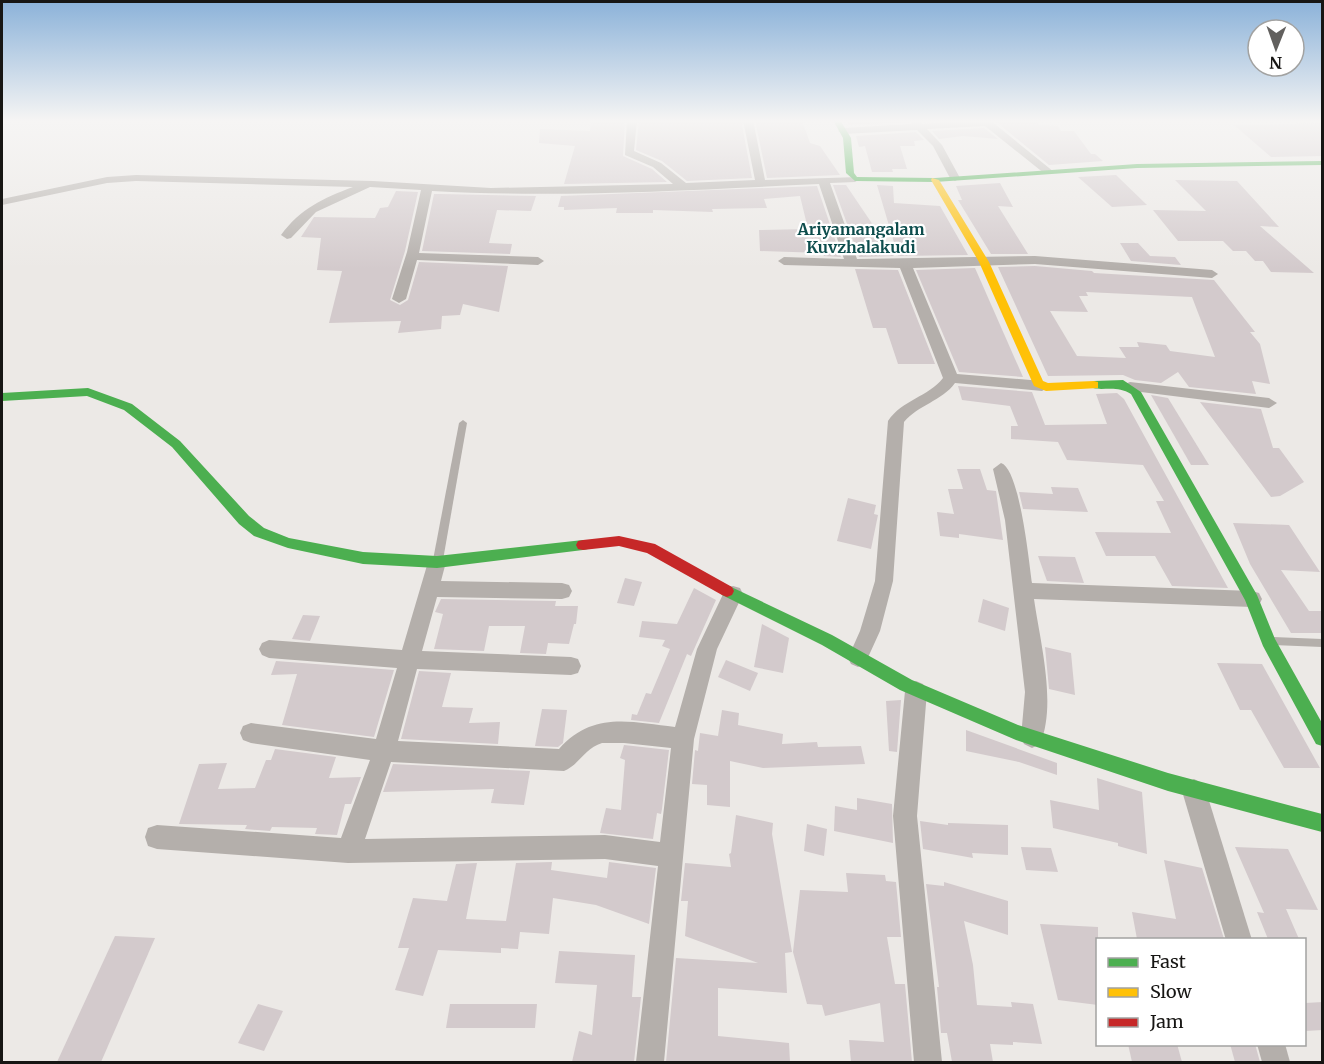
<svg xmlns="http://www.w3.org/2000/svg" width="1324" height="1064" font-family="Merriweather,serif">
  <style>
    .building { fill: #d3cacc; fill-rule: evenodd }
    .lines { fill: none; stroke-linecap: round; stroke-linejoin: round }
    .lane { fill: #b4afab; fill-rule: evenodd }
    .street { fill: #b4afab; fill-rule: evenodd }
    .fast { fill: #4caf50; fill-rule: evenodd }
    .slow { fill: #ffc107; fill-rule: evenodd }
    .jam { fill: #c62828; fill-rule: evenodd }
    .labels { text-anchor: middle; stroke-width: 4.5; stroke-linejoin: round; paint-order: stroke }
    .far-quarter-label { font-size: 16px; font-weight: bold; fill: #0e4d4d; stroke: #fff }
  </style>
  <rect width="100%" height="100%" fill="#ece9e6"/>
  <g class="building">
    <polygon points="591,120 625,120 623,156 652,169 667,182 564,184 575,146 539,143 540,129 590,131"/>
    <polygon points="639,120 741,120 752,178 687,181 662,161 636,150"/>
    <polygon points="755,120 802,120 810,143 820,146 840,175 767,178"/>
    <polygon points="846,120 908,120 908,122 849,125"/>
    <polygon points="994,120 1036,120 1039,125 1058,126 1061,131 1074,131 1091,154 1095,154 1103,161 1049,165"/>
    <polygon points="1323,123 1323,156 1271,157 1234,125"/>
    <polygon points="984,128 998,139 963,136 939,139 932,131"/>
    <polygon points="916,132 924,140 914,141 915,146 900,146 907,169 892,169 893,172 872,172 865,146 859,147 856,136"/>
    <polygon points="1116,175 1147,205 1112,207 1078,177"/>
    <polygon points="1175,180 1237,181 1279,227 1260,226 1314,273 1271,272 1263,261 1255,261 1246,251 1233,251 1223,241 1178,241 1153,210 1206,211"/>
    <polygon points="1000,183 1013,207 998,206 1028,254 991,254 958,200 962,200 956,186"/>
    <polygon points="833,185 846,185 894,256 859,257"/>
    <polygon points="877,185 893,186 894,203 940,206 968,255 898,256"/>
    <polygon points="817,186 841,257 824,256 823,253 760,251 759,230 808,229 800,196 764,199 767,208 712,209 713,212 653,210 653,213 616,213 617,208 564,210 564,207 558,207 561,196"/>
    <polygon points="396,191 418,192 405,251 390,300 400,305 408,300 419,262 508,266 499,312 463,304 460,315 442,316 441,329 398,333 401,321 329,323 342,271 317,270 321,238 301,237 314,217 375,218 380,208 388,207"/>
    <polygon points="434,194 441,194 536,196 531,211 497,210 489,243 512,244 510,254 422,251"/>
    <polygon points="1120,243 1138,243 1150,256 1175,257 1181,265 1131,261"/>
    <path d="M 1035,266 L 1092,271 L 1094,273 L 1214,280 L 1255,332 L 1250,332 L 1260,344 L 1270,384 L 1252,381 L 1256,394 L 1189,387 L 1178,372 L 1161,383 L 1135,380 L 1123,375 L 1048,376 L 998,267 ZM 1086,292 L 1192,297 L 1215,357 L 1170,351 L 1166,345 L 1137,342 L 1139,347 L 1119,347 L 1126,358 L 1077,356 L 1050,311 L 1088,312 L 1079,296 L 1088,296 Z"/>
    <polygon points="975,268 1023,377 959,372 916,270"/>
    <polygon points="855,269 898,270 935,364 898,364 886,328 873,328"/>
    <polygon points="958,386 1032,392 1045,425 1107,424 1096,394 1117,393 1124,399 1228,588 1172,586 1155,556 1106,556 1095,532 1171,533 1156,501 1164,501 1143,465 1067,460 1058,442 1011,439 1011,426 1018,426 1010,406 962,400"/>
    <polygon points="1151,395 1168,398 1209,465 1191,465"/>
    <polygon points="1200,402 1261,409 1273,448 1279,448 1304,482 1280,496 1271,497"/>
    <polygon points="957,469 980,469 987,490 996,491 1003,540 959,534 959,538 940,536 937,512 954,514 948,489 963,489"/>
    <polygon points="1051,487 1078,488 1088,512 1023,509 1019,492 1053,494"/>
    <polygon points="848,498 876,505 874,514 878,515 871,549 837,541"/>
    <polygon points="1233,523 1289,525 1320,572 1281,570 1309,611 1323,611 1323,633 1291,633 1250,564"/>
    <polygon points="1038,556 1075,557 1084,583 1047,581"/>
    <polygon points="625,578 642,582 634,606 617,603"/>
    <polygon points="694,588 716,600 691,656 687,654 659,723 631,720 632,714 637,715 646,693 651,694 670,649 662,646 665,640 639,637 642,621 677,624"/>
    <polygon points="441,599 556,601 555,606 578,606 576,624 574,624 569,644 548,643 546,654 520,653 525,626 489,626 484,651 434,649 443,614 435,612"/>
    <polygon points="983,599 1009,608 1005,631 978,622"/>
    <polygon points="303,615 320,616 310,641 292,639"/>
    <polygon points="762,624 789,638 783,673 754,667"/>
    <polygon points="1045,647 1071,653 1075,695 1049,689"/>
    <polygon points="726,660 758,673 750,691 718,677"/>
    <polygon points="276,661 394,670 374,737 282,725 297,674 271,675"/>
    <polygon points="1217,663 1262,664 1320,768 1284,768 1251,710 1240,710"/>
    <polygon points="419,671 451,673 442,707 473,708 469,723 500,722 498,744 401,739"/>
    <polygon points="901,700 897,752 889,751 886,701"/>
    <polygon points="542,709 567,710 563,743 558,747 535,746"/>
    <polygon points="722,710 739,713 738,725 783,734 782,744 817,742 818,747 861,746 865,764 763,768 730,761 730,807 707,805 707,785 692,784 695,750 698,751 700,733 718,736"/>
    <polygon points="966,730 1057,763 1057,775 1019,762 966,751"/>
    <polygon points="624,745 669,750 662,809 661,814 657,813 653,839 600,833 606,808 621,810 625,760 620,758"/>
    <polygon points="275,749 336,757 329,778 361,777 351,804 345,804 337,835 315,834 317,828 272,827 270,831 245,829 247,825 179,824 199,764 227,763 218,789 255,788 266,760 271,760"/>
    <polygon points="393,764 530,771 524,805 491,803 494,789 383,792"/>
    <polygon points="1097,778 1142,792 1147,854 1118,846 1118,843 1053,828 1050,800 1099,810"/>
    <polygon points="857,798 892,804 893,843 834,831 835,806 857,810"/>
    <polygon points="736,815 773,823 772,834 792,952 785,953 787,993 718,988 718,1036 789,1043 790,1062 666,1062 676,958 758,963 685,936 688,901 681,901 685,863 731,867 729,854 731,853"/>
    <polygon points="920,821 948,825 948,823 1008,825 1008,855 972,853 973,858 923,849"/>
    <polygon points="807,824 827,829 824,856 804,851"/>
    <polygon points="1021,847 1051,848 1058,872 1026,870"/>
    <polygon points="1235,847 1288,849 1318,910 1286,909 1299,939 1268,939 1257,912 1264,913"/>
    <polygon points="1164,860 1202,868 1224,939 1137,939 1132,912 1176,919"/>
    <polygon points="552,862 551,870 607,878 609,862 656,868 649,924 596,905 553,898 549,934 520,932 518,949 501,948 501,953 438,950 423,996 395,990 409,948 398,948 413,898 447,901 456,864 477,863 466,919 506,921 516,863"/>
    <polygon points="846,873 885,875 886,881 896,882 901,937 887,937 895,984 905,984 912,1062 851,1062 849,1040 884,1042 880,1003 825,1016 822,1005 807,1004 793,952 800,890 848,892"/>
    <polygon points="944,882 1008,901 1008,935 964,921 973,965 977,1005 1012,1007 1011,1002 1033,1004 1042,1044 1013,1042 1013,1045 990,1044 993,1062 952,1062 947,1033 941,1033 937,987 939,987 926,884 944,886"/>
    <polygon points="1040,924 1098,927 1098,1005 1058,1000"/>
    <polygon points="115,936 155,938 101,1062 57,1062"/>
    <polygon points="559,951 635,955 632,997 641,997 634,1062 572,1062 579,1031 592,1035 597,985 555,983"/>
    <polygon points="1323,1002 1323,1030 1305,1031 1305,1003"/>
    <polygon points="258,1004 283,1011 264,1051 238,1043"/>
    <polygon points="450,1004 537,1004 535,1028 446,1028"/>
    <polygon points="1128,1044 1177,1044 1182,1062 1132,1062"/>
    <polygon points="1230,1044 1255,1044 1260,1062 1235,1062"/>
  </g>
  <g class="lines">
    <g class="lane">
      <polygon points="463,420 467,423 443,560 441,563 435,563 433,560 459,423"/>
      <polygon points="1273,637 1322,639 1322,647 1273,645 1269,644 1268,641 1269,638"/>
    </g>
    <g class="street">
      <path d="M 627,120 L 637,120 L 634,151 L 661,163 L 686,183 L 755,180 L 743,120 L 753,120 L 765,180 L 859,177 L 860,179 L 855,182 L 830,183 L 857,259 L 1035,256 L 1212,270 L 1218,274 L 1212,278 L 1035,264 L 913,268 L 957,374 L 1042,381 L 1050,386 L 1042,391 L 955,383 C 942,401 918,405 904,422 L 893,581 L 880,631 L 865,664 L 858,667 L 851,664 L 848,658 L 860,631 L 875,581 L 888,421 C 902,400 928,397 943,378 L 900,268 L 784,265 L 778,261 L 784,257 L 844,259 L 819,184 C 690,190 561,198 432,191 L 419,253 L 538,257 L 544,261 L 538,265 L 417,260 L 406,299 L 399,303 L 392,299 L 407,252 L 421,190 L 370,187 L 316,212 L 291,238 L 287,239 L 281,235 C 300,209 323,198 353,187 L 136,181 L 107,183 L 2,205 L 2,199 L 107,177 L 136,175 L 373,181 L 491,188 L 673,184 L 653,167 L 625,155 Z"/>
      <polygon points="910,120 919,120 922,124 990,120 1054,172 1045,174 985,126 927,129 942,145 960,178 955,181 950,178 933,146 917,130 843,134 838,131 843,128 912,124"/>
      <polygon points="1130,382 1269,398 1277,403 1269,408 1125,390 1122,387 1125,384"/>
      <path d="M 1001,463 C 1020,469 1029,563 1032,583 L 1252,591 L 1259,593 L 1262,599 L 1259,605 L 1252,607 L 1034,599 C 1040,641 1057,705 1040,744 L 1032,748 L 1024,744 L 1021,737 L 1025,692 L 1005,520 L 993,469 Z"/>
      <path d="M 437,555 L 444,557 L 446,562 L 441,581 L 562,583 L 569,585 L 572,591 L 569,597 L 562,599 L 437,597 L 422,651 L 571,657 L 578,659 L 581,666 L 578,673 L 571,675 L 417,669 L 398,741 L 559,749 C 593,711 630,722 675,727 L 697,649 L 726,588 L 733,586 L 740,588 L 743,594 L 717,649 L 694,739 L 664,1062 L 636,1062 L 658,866 L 605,859 L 348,863 L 157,849 L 148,846 L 145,837 L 148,828 L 157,825 L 341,838 L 370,760 L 251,743 L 243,740 L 240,733 L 243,726 L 251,723 L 376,739 L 397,668 L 269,658 L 262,655 L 259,649 L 262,643 L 269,640 L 402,650 L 428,562 L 430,557 ZM 602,743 L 624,743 L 671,748 L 660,842 L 605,835 L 365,839 L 391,762 L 564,771 C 579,765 585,748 602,743 Z"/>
      <polygon points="916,681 923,684 927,691 917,816 942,1062 914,1062 893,816 905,691 909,684"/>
      <polygon points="1194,779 1202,783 1206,791 1252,940 1226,940 1182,791 1186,783"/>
      <polygon points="1257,1044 1285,1044 1290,1062 1262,1062"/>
    </g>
    <g class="fast">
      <polygon points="833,120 840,120 851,138 854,173 857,177 935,178 1137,164 1322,161 1322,165 1137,168 935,182 855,181 846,173 843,138"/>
      <path d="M 1123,380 L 1141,392 L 1257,595 L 1275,639 L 1322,723 L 1322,746 L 1316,744 L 1263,646 L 1245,600 L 1131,394 C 1114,383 1098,394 1088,385 L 1094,381 Z"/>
      <polygon points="88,388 132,404 180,441 249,516 264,528 289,538 363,552 437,556 583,540 588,541 590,545 588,549 583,550 437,568 363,564 288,548 254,536 239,524 172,447 124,410 87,396 2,401 2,393"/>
      <polygon points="727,585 832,635 912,680 1018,725 1168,773 1322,814 1322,832 1168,791 1016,740 900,690 822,645 722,595 720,591 722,587"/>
    </g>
    <polygon class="slow" points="932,178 939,180 989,262 1043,381 1048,383 1094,381 1098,382 1098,388 1046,391 1034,386 979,262 931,180"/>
    <polygon class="jam" points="619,536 655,544 732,587 734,591 732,595 727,597 722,595 647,553 619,546 583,550 578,549 576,545 578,541 583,540"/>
  </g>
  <linearGradient id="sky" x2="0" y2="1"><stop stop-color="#8bb2d9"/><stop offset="0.45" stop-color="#f6f5f4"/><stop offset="1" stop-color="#f6f5f4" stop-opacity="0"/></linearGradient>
  <rect width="1324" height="269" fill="url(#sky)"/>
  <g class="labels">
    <g class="far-quarter-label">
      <text x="861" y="235">Ariyamangalam<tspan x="861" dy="18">Kuvzhalakudi</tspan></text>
    </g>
  </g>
  <rect width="1324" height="1064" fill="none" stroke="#171614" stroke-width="6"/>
  <rect x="1096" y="938" width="210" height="108" fill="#ffffff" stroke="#a2a2a1" stroke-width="1.5"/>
  <rect x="1108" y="958" width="30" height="9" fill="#4caf50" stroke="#a2a2a1" stroke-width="1.5"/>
  <text x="1150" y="968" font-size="18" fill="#171614">Fast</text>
  <rect x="1108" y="988" width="30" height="9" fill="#ffc107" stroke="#a2a2a1" stroke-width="1.5"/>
  <text x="1150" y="998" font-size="18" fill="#171614">Slow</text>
  <rect x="1108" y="1018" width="30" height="9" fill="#c62828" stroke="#a2a2a1" stroke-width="1.5"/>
  <text x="1150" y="1028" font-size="18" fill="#171614">Jam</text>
  <g transform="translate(1276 48) rotate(181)"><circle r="28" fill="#ffffff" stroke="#a2a2a1" stroke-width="1.5"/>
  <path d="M0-4.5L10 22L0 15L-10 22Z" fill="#62605e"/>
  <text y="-9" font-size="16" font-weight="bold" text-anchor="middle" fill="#171614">N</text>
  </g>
</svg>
